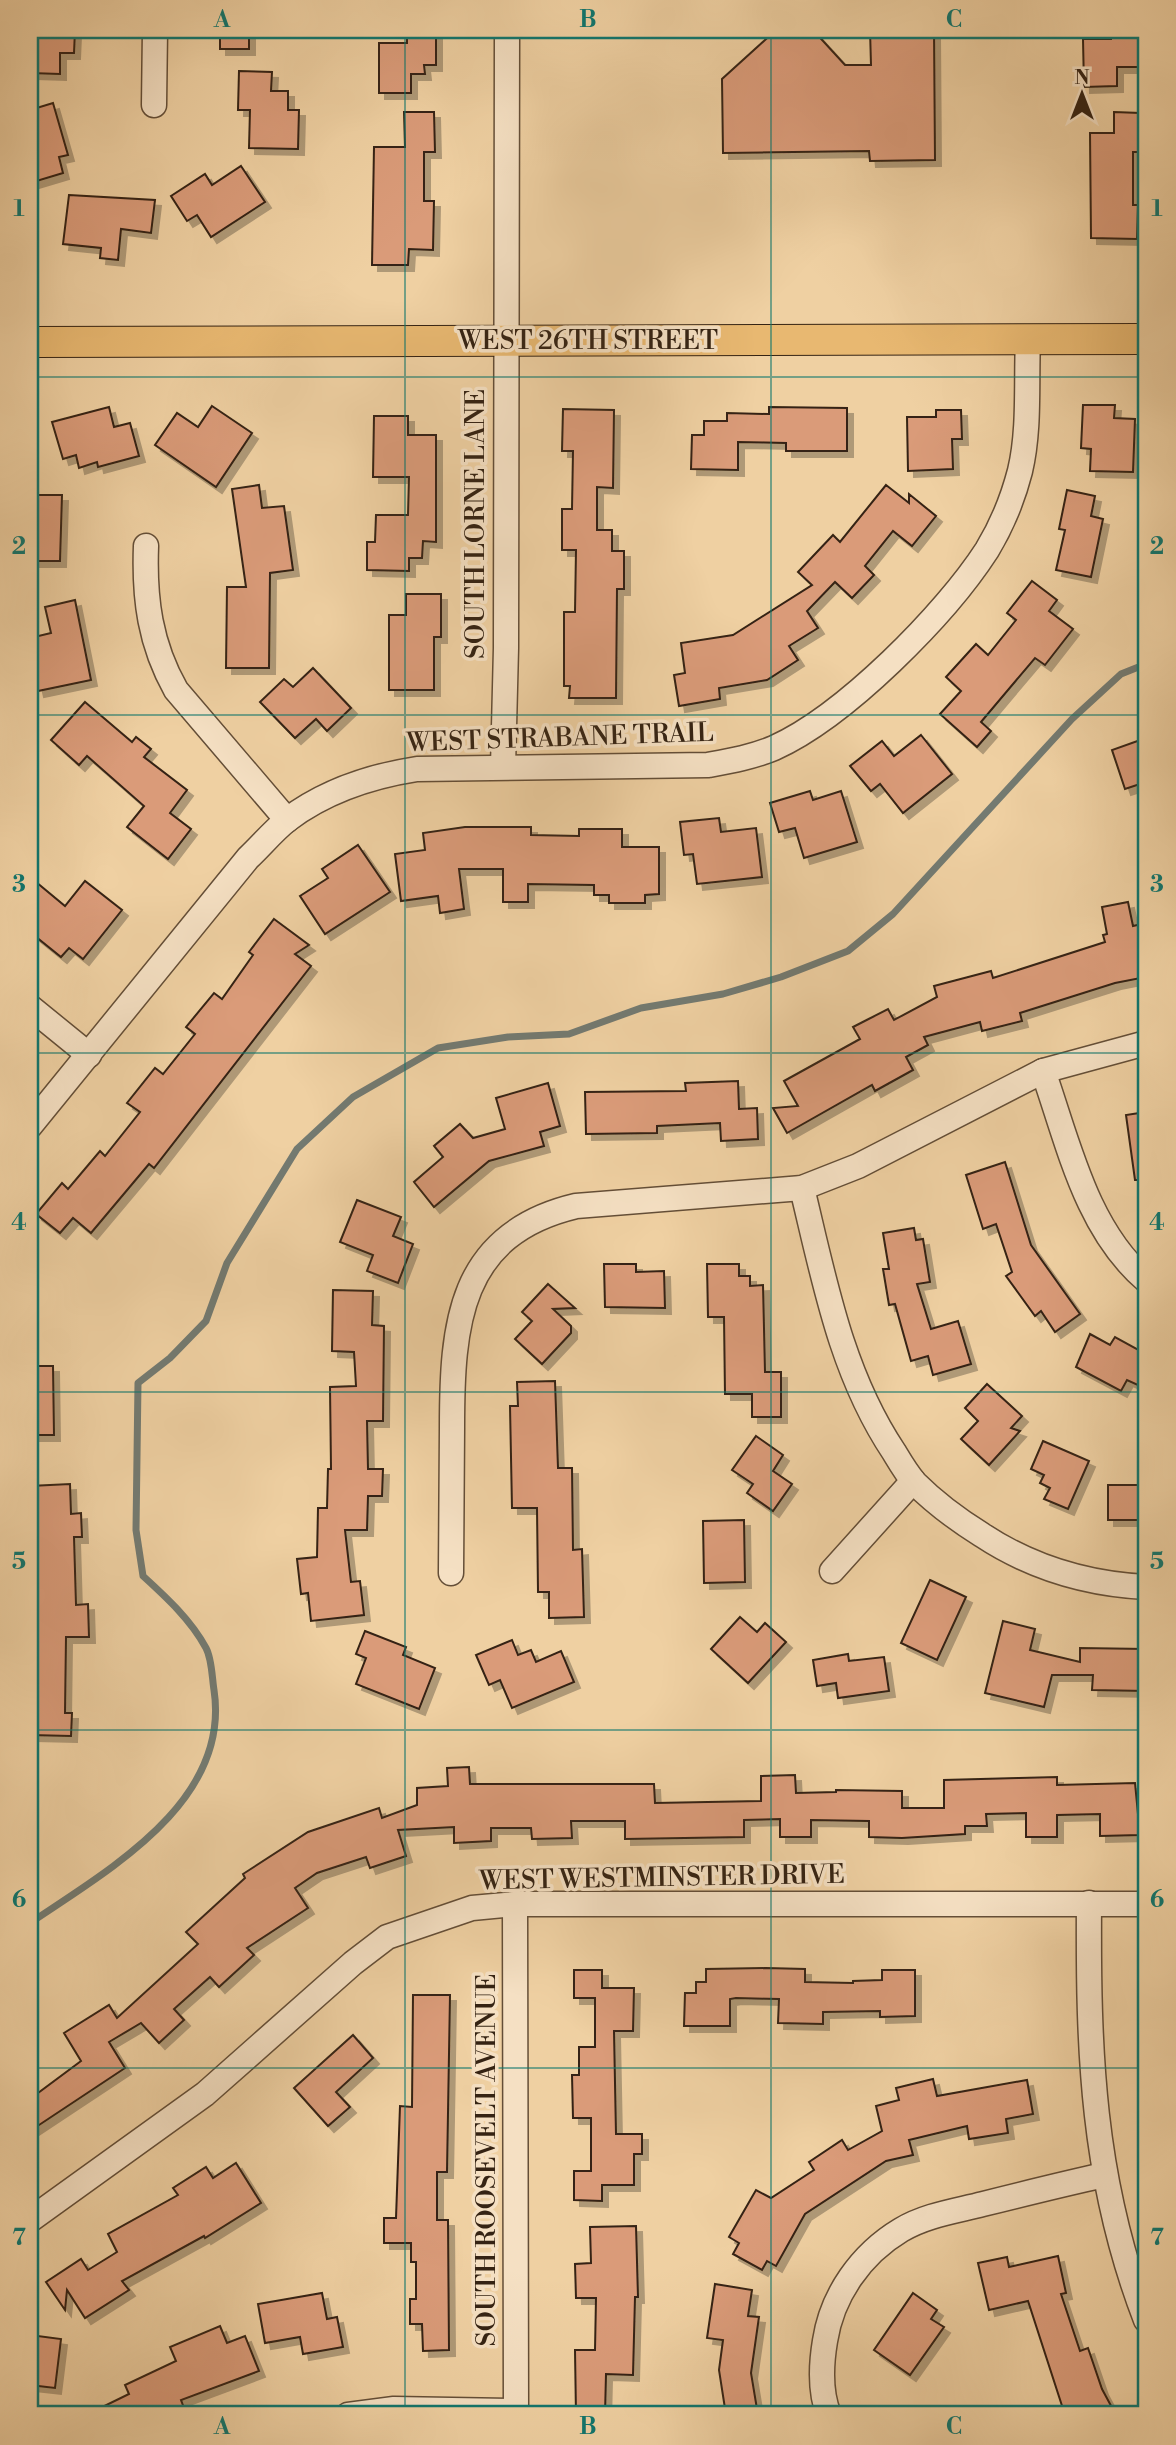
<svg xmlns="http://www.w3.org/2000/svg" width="1176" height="2445" font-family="'Libre Bodoni',serif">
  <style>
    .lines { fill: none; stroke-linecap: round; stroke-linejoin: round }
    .stream { stroke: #737a71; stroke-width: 7 }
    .building { fill: #da9b79; stroke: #352313; stroke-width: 2; filter: url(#shadow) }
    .minor-casing { stroke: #644e37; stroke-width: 27 }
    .major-casing { stroke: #352313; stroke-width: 32 }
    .minor { stroke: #f5e0c3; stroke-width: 24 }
    .major { stroke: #e8b871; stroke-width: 30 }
    .grid { fill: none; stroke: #0f766e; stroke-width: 2; stroke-opacity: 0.55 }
    .labels { text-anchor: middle; stroke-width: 7; stroke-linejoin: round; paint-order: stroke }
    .street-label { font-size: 26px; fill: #352313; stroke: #f5e0c3 }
    .neatline { fill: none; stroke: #0f766e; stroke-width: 2.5 }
    .grid-label { font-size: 23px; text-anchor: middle; font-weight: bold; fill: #0f766e }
  </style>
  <defs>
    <filter id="shadow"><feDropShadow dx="6" dy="6" stdDeviation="0" flood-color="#0004"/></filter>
  </defs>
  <rect width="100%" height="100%" fill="#efd0a2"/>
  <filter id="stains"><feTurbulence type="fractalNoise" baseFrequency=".00286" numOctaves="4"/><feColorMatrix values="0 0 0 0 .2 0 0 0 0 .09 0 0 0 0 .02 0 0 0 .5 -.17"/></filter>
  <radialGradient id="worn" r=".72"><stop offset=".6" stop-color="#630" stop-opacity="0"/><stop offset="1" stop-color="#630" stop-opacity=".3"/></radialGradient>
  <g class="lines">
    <path class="stream" d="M 30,1923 C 108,1870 231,1802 214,1690 C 212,1678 212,1659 206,1648 C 191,1620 166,1597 143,1576 L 136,1530 L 138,1383 L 170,1358 L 206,1321 L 227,1263 L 297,1149 L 353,1097 L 438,1048 L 508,1037 L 569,1034 L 641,1008 L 723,994 L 781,977 L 848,951 L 893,914 L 1072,719 L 1121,674 L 1146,664"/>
  </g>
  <g class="building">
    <polygon points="30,30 75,30 74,53 60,53 60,74 30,73"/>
    <rect x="220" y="30" width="29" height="19"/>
    <polygon points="776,30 813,30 845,65 871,65 870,30 934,30 935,160 870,161 869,151 723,153 722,79"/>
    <polygon points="1111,30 1138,30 1139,67 1117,67 1117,86 1084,87 1083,39 1111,39"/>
    <polygon points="407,33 436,33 436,65 424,65 425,74 411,74 411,93 379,93 379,43 407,43"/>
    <polygon points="239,71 272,72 271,91 288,91 288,110 299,110 298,149 249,148 250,110 238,110"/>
    <polygon points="53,103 68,155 59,157 63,173 30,183 30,110"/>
    <polygon points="404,112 434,112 435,152 424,152 424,201 434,201 433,250 409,249 408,265 372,265 374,147 405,147"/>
    <polygon points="1114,112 1140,113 1139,152 1133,152 1133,205 1138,205 1137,239 1091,238 1090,133 1114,133"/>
    <polygon points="241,166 265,202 211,237 197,215 187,221 171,196 205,174 212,185"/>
    <polygon points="69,195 155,200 151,233 121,229 118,260 100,258 101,248 63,244"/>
    <polygon points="1083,405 1115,405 1114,418 1135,419 1133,472 1090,471 1091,449 1081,448"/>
    <polygon points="212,406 252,433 216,487 155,445 177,413 198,427"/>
    <polygon points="109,407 114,427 130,423 139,456 98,467 97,462 79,468 76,455 63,459 52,422"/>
    <polygon points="769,407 847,408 847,451 786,451 786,443 738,442 738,470 691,469 692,435 704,435 704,421 727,421 727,413 769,414"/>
    <polygon points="563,409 614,410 613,488 597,487 597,530 612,530 612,551 624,551 624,589 617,589 616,698 569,698 570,686 564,686 564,612 575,612 576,550 562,550 562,509 572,509 573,451 562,451"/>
    <polygon points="936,410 961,410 962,439 952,439 953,469 908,471 907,417 936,417"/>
    <polygon points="374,416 408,416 408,435 436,435 436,542 423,541 422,558 409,558 409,571 367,570 367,542 375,542 376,515 408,515 409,477 373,477"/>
    <polygon points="259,485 262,508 284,506 293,570 270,573 269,668 226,668 227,587 246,587 232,489"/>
    <polygon points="886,485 909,503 909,494 936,516 912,546 893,531 865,566 874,575 852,598 835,582 807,611 818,628 789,646 798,660 767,680 719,688 720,699 679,706 674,675 685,673 681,643 733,635 812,585 798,572 833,535 840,542"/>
    <polygon points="1067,490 1095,496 1091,516 1103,519 1091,577 1056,570 1065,530 1059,529"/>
    <polygon points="30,495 62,495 60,561 30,561"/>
    <polygon points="1032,581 1057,600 1049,611 1073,629 1045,665 1035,658 981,722 991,731 977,747 940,714 961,691 946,677 976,644 988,655 1016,620 1007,613"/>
    <polygon points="406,594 441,594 441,637 434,637 434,690 389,690 389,615 406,615"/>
    <polygon points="75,600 91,680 38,691 30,654 30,638 51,633 45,607"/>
    <polygon points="313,668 351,708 327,731 316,719 295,738 260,702 284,679 293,687"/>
    <polygon points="85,702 132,742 136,737 151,749 144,757 187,790 170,813 191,829 168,859 127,827 144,806 87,756 79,765 51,740"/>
    <polygon points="921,735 952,774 903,813 880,784 871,791 850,766 882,741 894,756"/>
    <polygon points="1146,738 1146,782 1125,789 1112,750"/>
    <polygon points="810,791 813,800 841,791 857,842 804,858 795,828 779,832 770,803"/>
    <polygon points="719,818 721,832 756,828 762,877 697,884 693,854 684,855 680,822"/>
    <polygon points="465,827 531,827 531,835 579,836 579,829 622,829 622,847 659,847 659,894 645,895 645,903 609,903 609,895 594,895 594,885 528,884 528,902 503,902 503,869 459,869 464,909 440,913 438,896 401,901 395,854 425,850 423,833"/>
    <polygon points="358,845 390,892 325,934 300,896 328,878 322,869"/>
    <polygon points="30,877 65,906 85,881 122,910 83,959 69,948 61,957 30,932"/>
    <polygon points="1128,902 1133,926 1146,923 1146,977 1115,983 1020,1013 1022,1021 982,1031 980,1022 924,1037 928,1045 906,1057 913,1070 875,1091 872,1085 787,1133 773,1108 798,1106 784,1081 860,1039 853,1027 888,1009 894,1020 937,997 934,986 991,971 993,978 1105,942 1103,935 1107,934 1102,907"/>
    <polygon points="274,919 309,945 295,954 311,966 154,1168 149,1164 91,1233 73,1218 60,1233 36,1214 62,1183 68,1189 100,1151 105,1156 140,1112 127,1103 155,1068 163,1074 195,1034 186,1027 214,993 222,999 253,955 249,952"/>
    <polygon points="738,1081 739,1109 757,1108 758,1139 721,1141 720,1123 657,1126 657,1133 586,1134 585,1092 686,1091 685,1083"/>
    <polygon points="548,1083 560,1126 540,1132 544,1146 489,1161 434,1207 414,1182 443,1157 434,1146 460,1124 473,1138 505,1129 496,1098"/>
    <polygon points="1146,1112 1146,1180 1135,1180 1126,1115"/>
    <polygon points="1005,1162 1031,1245 1080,1314 1055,1332 1041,1311 1035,1316 1006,1276 1012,1272 996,1224 983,1229 966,1175"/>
    <polygon points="357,1200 401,1217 393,1236 413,1244 398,1283 367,1271 373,1255 340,1242"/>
    <polygon points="914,1228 916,1240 923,1239 930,1282 917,1284 931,1329 958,1321 971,1364 933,1375 928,1356 911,1361 895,1304 889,1305 883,1269 889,1269 883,1233"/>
    <polygon points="604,1264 636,1264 636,1272 664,1271 665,1308 605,1307"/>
    <polygon points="707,1264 739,1264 739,1276 750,1276 750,1286 763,1285 765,1372 781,1372 781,1417 752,1417 752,1394 725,1394 724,1317 708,1317"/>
    <polygon points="548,1284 575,1308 553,1309 571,1326 571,1333 542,1364 515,1339 532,1321 522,1312"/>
    <polygon points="333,1290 373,1291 372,1325 384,1326 383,1421 367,1421 368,1469 383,1469 382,1496 368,1496 367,1530 345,1530 351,1582 360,1581 364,1615 311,1621 308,1593 301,1594 297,1559 317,1557 318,1508 327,1508 328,1469 331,1469 330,1387 356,1386 354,1352 332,1351"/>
    <polygon points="1090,1334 1110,1345 1115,1337 1146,1354 1146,1374 1140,1386 1127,1380 1121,1391 1076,1367"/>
    <polygon points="30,1366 53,1366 54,1435 30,1435"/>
    <polygon points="555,1381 558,1468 572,1468 573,1550 582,1549 584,1617 549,1618 549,1592 538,1592 537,1508 512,1508 510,1406 518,1406 517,1382"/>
    <polygon points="987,1384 1022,1416 1011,1428 1020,1431 989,1465 961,1439 978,1421 965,1408"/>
    <polygon points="756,1436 783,1455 773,1471 792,1484 773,1511 747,1493 753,1484 732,1470"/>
    <polygon points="1043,1441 1089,1461 1068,1509 1044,1499 1050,1488 1040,1483 1044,1475 1031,1469"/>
    <polygon points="70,1484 71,1514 81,1513 82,1537 74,1537 76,1605 88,1604 89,1637 66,1637 65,1713 72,1713 71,1736 30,1735 30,1486"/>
    <rect x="1108" y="1485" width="38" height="35"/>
    <polygon points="744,1520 745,1582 704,1583 703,1521"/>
    <polygon points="930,1580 966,1597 937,1660 901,1643"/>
    <polygon points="740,1617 757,1632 765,1623 786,1642 748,1683 711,1649"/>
    <polygon points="1003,1621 1035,1629 1030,1650 1080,1662 1080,1648 1146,1649 1146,1691 1092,1690 1093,1675 1052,1675 1044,1707 985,1693"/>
    <polygon points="365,1631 406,1647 403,1655 435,1668 419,1709 356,1684 366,1658 356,1654"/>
    <polygon points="512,1640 518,1655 531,1650 536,1662 561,1651 574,1682 512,1708 500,1680 489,1685 476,1655"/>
    <polygon points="848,1654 849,1661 884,1657 889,1691 838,1698 836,1683 817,1686 813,1660"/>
    <polygon points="469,1767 470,1784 654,1784 655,1803 761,1801 761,1776 795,1775 796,1793 836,1792 836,1790 902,1791 902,1808 944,1808 944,1780 1057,1777 1057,1785 1135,1783 1140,1835 1100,1836 1100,1814 1057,1815 1057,1837 1026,1837 1026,1813 986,1814 987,1826 965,1826 965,1834 902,1838 869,1837 869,1821 811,1820 811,1837 780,1837 780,1819 744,1820 744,1837 625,1839 625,1821 571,1821 572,1838 532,1839 531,1828 491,1828 491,1841 454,1843 454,1827 398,1830 406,1856 370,1868 366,1857 317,1873 295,1888 308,1908 247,1948 254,1955 219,1987 210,1977 174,2009 184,2020 159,2043 141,2023 109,2042 125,2068 30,2131 30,2099 81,2061 64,2033 109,2005 117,2018 198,1944 186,1932 245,1878 243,1874 308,1832 379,1808 382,1818 417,1805 417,1788 448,1786 447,1768"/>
    <polygon points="766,1968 805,1969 805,1982 853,1983 853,1981 882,1980 882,1970 915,1970 915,2016 880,2017 880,2011 823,2012 823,2024 778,2023 779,1999 736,1998 730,1999 730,2026 684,2026 685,1993 696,1993 696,1982 706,1982 706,1969"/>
    <polygon points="574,1970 602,1970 602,1988 634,1988 633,2031 614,2031 616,2134 642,2134 642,2154 634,2154 634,2185 602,2185 602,2201 574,2200 574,2171 591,2171 591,2118 573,2118 572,2075 579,2075 579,2047 595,2047 595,1998 574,1998"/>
    <polygon points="413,1995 450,1995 447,2172 437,2172 437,2220 448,2220 449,2350 423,2351 422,2324 410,2324 410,2299 416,2299 416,2262 411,2262 411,2243 384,2243 384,2218 396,2218 400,2106 412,2107"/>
    <polygon points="353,2035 373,2058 336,2092 350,2107 328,2126 294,2088"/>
    <polygon points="933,2079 937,2096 1027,2080 1033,2114 1006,2119 1008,2133 969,2139 967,2126 909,2140 913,2155 886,2161 805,2214 776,2266 767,2261 762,2270 733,2254 739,2243 729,2237 756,2190 771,2198 814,2170 809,2162 842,2140 848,2150 882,2131 876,2106 899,2100 896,2088"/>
    <polygon points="236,2163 261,2203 205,2238 204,2236 122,2281 129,2290 85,2318 67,2290 65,2310 46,2282 81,2259 88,2270 117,2252 108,2234 178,2195 173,2188 206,2167 213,2178"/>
    <polygon points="636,2226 638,2297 635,2297 633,2375 606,2374 605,2415 576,2415 575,2350 595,2350 596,2298 576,2298 575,2264 591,2263 590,2227"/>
    <polygon points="1058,2256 1066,2293 1061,2294 1080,2351 1088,2348 1102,2389 1116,2415 1065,2415 1028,2301 989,2310 978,2263 1007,2257 1009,2267"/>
    <polygon points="715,2284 752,2290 748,2316 759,2317 751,2373 758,2415 726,2415 719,2370 723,2340 707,2338"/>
    <polygon points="322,2293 327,2319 337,2317 343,2347 303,2354 300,2337 265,2343 258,2304"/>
    <polygon points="913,2293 937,2310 931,2319 944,2327 910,2375 874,2350"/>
    <polygon points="220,2326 227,2343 245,2336 259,2371 181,2400 184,2408 169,2415 86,2415 129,2394 125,2385 176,2361 170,2347"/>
    <polygon points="30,2335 61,2339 55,2388 30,2385"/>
  </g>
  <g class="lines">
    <g class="minor-casing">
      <g id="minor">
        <polyline points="154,105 155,30"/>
        <path d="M 146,546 C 144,599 150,644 176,690 L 287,820"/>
        <polyline points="503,767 506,648 507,30"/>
        <polyline points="30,1007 89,1055"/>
        <path d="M 1043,1071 C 1068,1142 1086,1229 1146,1280"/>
        <path d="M 30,1126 L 248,858 C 261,846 273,831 287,820 C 324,792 372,776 417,769 L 708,765 C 730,761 753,757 774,748 C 845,716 945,615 987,550 C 1001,527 1013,498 1020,471 C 1030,429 1026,382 1028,339"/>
        <path d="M 802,1188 C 824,1279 841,1373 894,1452 C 900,1462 907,1474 915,1483 C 935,1503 958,1520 982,1535 C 1032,1568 1086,1584 1146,1587"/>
        <polyline points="832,1571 913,1481"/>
        <path d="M 451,1573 C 451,1524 452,1476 452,1428 C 452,1325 458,1234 576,1206 L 802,1188 L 858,1166 L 1043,1071 L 1146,1043"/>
        <path d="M 1089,1903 C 1088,2051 1092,2180 1146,2320"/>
        <polyline points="515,1904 516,2415"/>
        <polyline points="30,2220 205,2094 353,1963 387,1937 472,1908 515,1904 1146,1904"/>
        <polyline points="348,2415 394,2409 516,2411"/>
        <path d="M 829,2415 C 820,2393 821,2365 825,2341 C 832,2295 861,2254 901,2230 C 926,2215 956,2211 983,2204 C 1023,2194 1063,2184 1104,2175"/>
      </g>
    </g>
    <g class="major-casing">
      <polyline id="major" points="30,342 1146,339"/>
    </g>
    <use href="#minor" class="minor"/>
    <use href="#major" class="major"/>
  </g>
  <path class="grid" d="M 405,30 L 405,2415M 771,30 L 771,2415M 30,377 L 1146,377M 30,715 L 1146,715M 30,1053 L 1146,1053M 30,1392 L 1146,1392M 30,1730 L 1146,1730M 30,2068 L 1146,2068"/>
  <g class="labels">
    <g class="street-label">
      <text x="588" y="349">WEST 26TH STREET</text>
      <text transform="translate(475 524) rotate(-90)" y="9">SOUTH LORNE LANE</text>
      <text transform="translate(560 737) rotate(-2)" y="9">WEST STRABANE TRAIL</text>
      <text transform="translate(662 1877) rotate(-1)" y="9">WEST WESTMINSTER DRIVE</text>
      <text transform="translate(486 2160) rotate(-90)" y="9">SOUTH ROOSEVELT AVENUE</text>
    </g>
  </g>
  <rect width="1176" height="2445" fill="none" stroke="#efd0a2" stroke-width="77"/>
  <g transform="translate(1082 94)" stroke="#f5e0c3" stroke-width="5" paint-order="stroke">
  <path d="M0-5L12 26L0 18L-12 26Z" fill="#352313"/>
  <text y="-10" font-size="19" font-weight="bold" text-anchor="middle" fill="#352313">N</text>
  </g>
  <rect x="38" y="38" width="1100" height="2368" class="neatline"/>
  <g class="grid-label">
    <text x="222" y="27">A</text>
    <text x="588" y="27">B</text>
    <text x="954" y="27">C</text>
    <text x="19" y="216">1</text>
    <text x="1157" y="216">1</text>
    <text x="19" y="554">2</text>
    <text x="1157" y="554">2</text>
    <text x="19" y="892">3</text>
    <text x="1157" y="892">3</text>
    <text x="19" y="1230">4</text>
    <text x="1157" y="1230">4</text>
    <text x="19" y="1569">5</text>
    <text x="1157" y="1569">5</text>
    <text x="19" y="1907">6</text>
    <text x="1157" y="1907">6</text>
    <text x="19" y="2245">7</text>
    <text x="1157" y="2245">7</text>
    <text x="222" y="2434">A</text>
    <text x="588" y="2434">B</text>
    <text x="954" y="2434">C</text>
  </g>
  <rect width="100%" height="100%" filter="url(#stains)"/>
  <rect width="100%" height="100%" fill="url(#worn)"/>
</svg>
